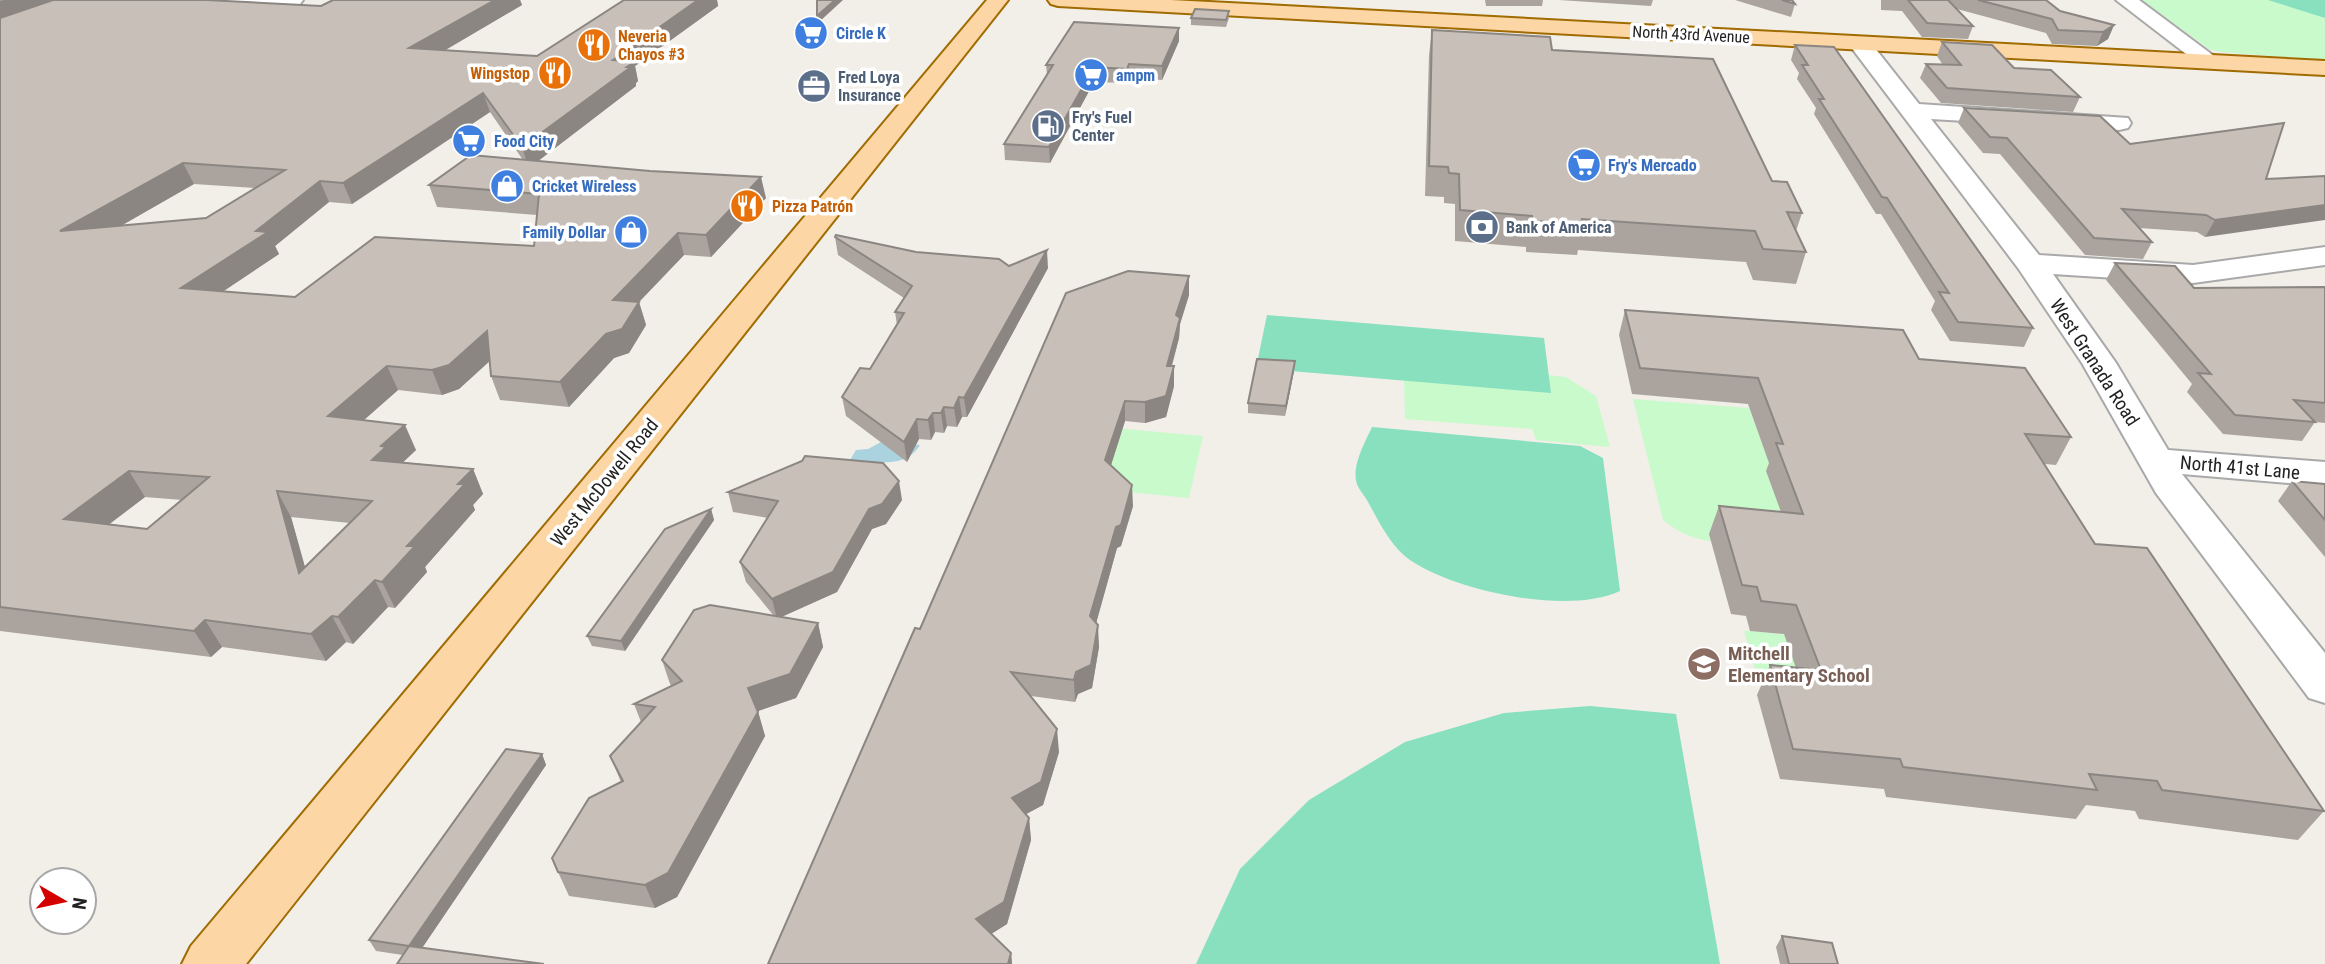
<svg xmlns="http://www.w3.org/2000/svg" width="2325" height="964" font-family="'Roboto Condensed',sans-serif">
  <style>
    .park { fill: #c8facc }
    .pitch { fill: #88e0be }
    .water { fill: #aad3df }
    .lines { fill: none; stroke-linecap: round; stroke-linejoin: round }
    .minor-casing { stroke: #a9a9a9; stroke-width: 4 }
    .major-casing { stroke: #a06b00; stroke-width: 4 }
    .minor { fill: #fff; fill-rule: evenodd }
    .major { fill: #fcd6a4; fill-rule: evenodd }
    .wall { fill: #aba49e; fill-rule: evenodd }
    .shaded-wall { fill: #8b8681 }
    .building { fill: #c7bfb8; stroke: #8b8681; stroke-width: 2; fill-rule: evenodd }
    .labels { text-anchor: middle; stroke-width: 7; stroke-linejoin: round; paint-order: stroke }
    .far-shop-label { font-size: 16px; font-weight: bold; fill: #366cbe; stroke: #fff; text-anchor: start }
    .far-street-label { font-size: 16px; fill: #222; stroke: #fff }
    .far-food-label { font-size: 16px; font-weight: bold; fill: #c56008; stroke: #fff; text-anchor: start }
    .far-service-label { font-size: 16px; font-weight: bold; fill: #4e5e75; stroke: #fff; text-anchor: start }
    .street-label { font-size: 19px; fill: #222; stroke: #fff }
    .education-label { font-size: 19px; font-weight: bold; fill: #785e54; stroke: #fff; text-anchor: start }
  </style>
  <rect width="100%" height="100%" fill="#f2efe9"/>
  <g class="park">
    <polygon points="2142,0 2325,0 2325,60 2220,52 2209,49"/>
    <polygon points="1548,375 1566,377 1596,396 1610,447 1536,440 1532,429 1405,419 1404,380"/>
    <path d="M 1633,399 L 1749,408 L 1773,472 L 1788,532 L 1710,534 L 1711,541 C 1692,539 1678,532 1663,520 Z"/>
    <polygon points="1049,422 1203,436 1189,498 1025,482"/>
    <polygon points="1744,631 1750,631 1937,650 1804,689 1759,684"/>
  </g>
  <g class="pitch">
    <polygon points="2268,0 2325,0 2325,18"/>
    <polygon points="1267,315 1544,338 1551,393 1256,368"/>
    <path d="M 1372,427 L 1580,446 L 1603,458 L 1620,591 C 1569,615 1460,592 1413,562 C 1391,548 1380,523 1368,502 C 1365,496 1359,490 1357,484 C 1351,467 1365,442 1372,427 Z"/>
    <polygon points="1590,706 1676,714 1720,964 1196,964 1240,869 1309,800 1405,742 1504,713"/>
  </g>
  <path class="water" d="M 883,441 L 920,445 C 906,469 874,462 850,460 L 856,450 L 868,449 Z"/>
  <g class="lines">
    <g class="minor-casing">
      <g id="minor">
        <path d="M 193,0 L 303,0 L 300,4 C 269,12 235,8 203,6 L 196,4 Z"/>
        <polygon points="2116,0 2139,0 2222,62 2219,67 2203,67"/>
        <polygon points="1859,37 1867,38 1919,104 2128,118 2131,123 2128,128 2119,130 1931,119 2039,255 2193,265 2325,247 2325,265 2193,283 2053,274 2116,363 2168,450 2325,462 2325,486 2182,474 2325,653 2325,703 2309,698 2156,493 2082,363 2018,268 1848,43 1851,38"/>
      </g>
    </g>
    <g class="major-casing">
      <g id="major">
        <polygon points="987,0 1008,0 246,964 182,964 191,946"/>
        <polygon points="1048,0 1171,0 2325,61 2325,75 1058,6 1051,4"/>
      </g>
    </g>
    <use href="#minor" class="minor"/>
    <use href="#major" class="major"/>
  </g>
  <g class="wall">
    <path d="M 0,0 L 49,0 L 50,1 L 321,6 L 333,0 L 520,0 L 522,5 L 444,51 L 537,56 L 624,0 L 717,0 L 718,6 L 635,66 L 638,81 L 636,83 L 636,86 L 538,161 L 766,198 L 711,257 L 684,255 L 639,302 L 646,325 L 629,353 L 614,358 L 569,407 L 500,400 L 491,376 L 490,361 L 459,389 L 442,395 L 398,390 L 364,420 L 416,450 L 403,462 L 473,469 L 483,494 L 473,505 L 475,510 L 425,567 L 427,572 L 395,608 L 388,607 L 353,644 L 346,642 L 326,661 L 222,647 L 211,657 L 0,631 ZM 490,112 L 523,160 L 429,185 L 437,207 L 537,215 L 534,246 L 295,297 L 223,291 L 279,254 L 275,246 L 329,202 L 352,204 ZM 194,184 L 255,188 L 206,218 L 121,226 ZM 145,497 L 182,500 L 147,529 L 109,524 ZM 291,517 L 350,523 L 305,567 Z"/>
    <polygon points="1485,0 1543,0 1542,6 1486,6"/>
    <polygon points="1559,0 1653,0 1651,6"/>
    <polygon points="1735,0 1792,0 1795,4 1791,17"/>
    <polygon points="1881,0 2046,0 2060,11 2114,25 2108,39 2097,46 2052,44 2046,33 1957,9 1973,26 1968,39 1922,37 1902,11 1881,10"/>
    <polygon points="1191,18 1229,18 1226,27 1191,25"/>
    <polygon points="1432,30 1552,50 1772,181 1802,213 1796,231 1806,252 1796,284 1753,280 1746,262 1578,250 1577,255 1526,252 1526,247 1455,241 1455,204 1444,203 1444,197 1425,196 1429,55"/>
    <polygon points="1179,41 1162,80 1129,78 1127,83 1094,82 1050,163 1005,160 1004,144 1047,75 1046,65"/>
    <polygon points="1942,42 2014,68 2080,97 2073,112 1941,103 1920,78 1926,64 1943,65 1937,56"/>
    <polygon points="1795,45 2033,328 2024,347 1950,341 1931,310 1935,301 1881,214 1876,214 1814,114 1816,108 1797,79 1799,73 1791,60"/>
    <polygon points="1964,108 2130,144 2284,123 2205,237 2197,232 2139,228 2152,242 2143,259 2085,255 2000,154 1983,153 1958,123"/>
    <polygon points="835,237 916,252 1009,266 1048,268 967,417 962,417 957,427 947,426 944,433 935,432 931,440 919,439 907,462 846,416 842,397 870,369 897,325 895,312 904,298 838,255"/>
    <polygon points="2115,263 2194,288 2325,287 2325,423 2315,422 2302,441 2223,434 2187,392 2192,384 2106,280"/>
    <polygon points="1189,276 1189,295 1180,324 1179,338 1172,366 1174,366 1174,386 1166,417 1145,423 1125,421 1111,465 1133,506 1121,546 1117,548 1096,623 1099,647 1092,688 1078,694 1075,702 1031,696 1059,752 1043,805 1026,814 1029,818 1031,840 1007,924 991,934 1011,953 1012,964 768,964 920,629"/>
    <polygon points="1625,310 1919,359 2071,437 2056,465 2045,464 2095,544 2324,811 2298,840 2139,819 2135,811 2086,805 2076,819 1886,797 1884,789 1780,779 1757,695 1770,665 1796,668 1784,634 1750,631 1746,616 1731,614 1709,534 1719,506 1781,512 1766,471 1769,463 1748,404 1632,394 1619,335"/>
    <polygon points="1294,371 1285,416 1248,413 1248,403"/>
    <polygon points="2292,481 2325,484 2325,557 2278,501"/>
    <polygon points="728,492 902,500 886,524 872,529 837,592 781,617 818,623 823,647 796,698 758,711 765,736 677,897 655,908 569,896 558,872 621,782 610,756 641,722 634,704 672,686 670,684 662,660 774,616 746,582 740,562 768,518 733,512"/>
    <polygon points="711,509 714,520 625,651 592,646 587,636"/>
    <polygon points="542,754 546,765 422,948 403,955 376,951 369,940"/>
    <polygon points="1782,936 1838,964 1780,964 1776,947"/>
  </g>
  <g class="shaded-wall">
    <polygon points="4,0 49,0 51,3 0,22 0,1"/>
    <polygon points="495,0 520,0 522,5 416,67 409,48"/>
    <polygon points="698,0 717,0 718,6 635,66 638,81 636,83 636,86 529,168 522,147 613,60"/>
    <polygon points="835,0 843,0 818,23 817,16"/>
    <polygon points="2114,25 2108,39 2097,46 2103,32"/>
    <polygon points="1179,28 1179,41 1162,80 1162,66"/>
    <polygon points="1129,64 1129,78 1127,83 1127,69"/>
    <polygon points="1094,67 1094,82 1050,163 1049,147"/>
    <polygon points="483,93 490,112 352,204 343,183"/>
    <polygon points="183,163 194,184 73,253 60,231"/>
    <polygon points="761,177 766,198 711,257 706,235"/>
    <polygon points="320,181 329,202 275,246 279,254 194,311 181,288"/>
    <polygon points="2325,205 2325,220 2205,237 2215,220"/>
    <polygon points="678,233 684,255 639,302 646,325 629,353 614,358 569,407 560,382 613,300"/>
    <polygon points="1047,250 1048,268 967,417 964,398"/>
    <polygon points="1189,276 1189,295 1180,324 1179,338 1166,386 1167,366 1176,315"/>
    <polygon points="487,331 496,355 459,389 442,395 432,370"/>
    <polygon points="1295,361 1294,371 1285,416 1286,406"/>
    <polygon points="387,366 398,390 340,441 328,416"/>
    <polygon points="1174,366 1174,386 1166,417 1145,423 1145,402"/>
    <polygon points="959,397 962,417 957,427 954,408"/>
    <polygon points="1125,401 1125,421 1106,481 1105,460"/>
    <polygon points="944,407 947,426 944,433 941,413"/>
    <polygon points="933,413 935,432 931,440 928,420"/>
    <polygon points="917,419 919,439 907,462 904,442"/>
    <polygon points="405,425 416,450 396,469 372,460 381,446"/>
    <polygon points="473,469 483,494 473,505 475,510 425,567 427,572 395,608 382,582 407,546 458,484"/>
    <polygon points="129,471 145,497 82,545 64,519"/>
    <polygon points="899,481 902,500 886,524 872,529 837,592 777,619 772,599"/>
    <polygon points="1132,485 1133,506 1121,546 1117,548 1092,638 1090,616 1116,527"/>
    <polygon points="277,491 291,517 314,600 299,573"/>
    <polygon points="711,509 714,520 625,651 621,641"/>
    <polygon points="375,580 388,607 353,644 338,617"/>
    <polygon points="332,616 346,642 326,661 311,634"/>
    <polygon points="205,620 222,647 211,657 194,631"/>
    <polygon points="818,623 823,647 796,698 755,712 748,688"/>
    <polygon points="1098,625 1099,647 1092,688 1078,694 1075,702 1074,680"/>
    <polygon points="758,712 765,736 677,897 655,908 645,885"/>
    <polygon points="1057,729 1059,752 1043,805 1015,820 1012,798"/>
    <polygon points="542,754 546,765 416,957 409,946"/>
    <polygon points="1029,818 1031,840 1007,924 980,941 976,919"/>
    <polygon points="1011,953 1012,964 1008,964"/>
  </g>
  <g class="building">
    <path d="M 53,0 L 207,0 L 321,6 L 333,0 L 495,0 L 409,48 L 537,56 L 624,0 L 698,0 L 613,60 L 634,62 L 627,67 L 631,67 L 522,147 L 483,93 L 343,183 L 320,181 L 256,231 L 268,232 L 181,288 L 295,297 L 375,237 L 534,246 L 539,194 L 429,185 L 471,155 L 650,171 L 761,177 L 706,235 L 678,233 L 613,300 L 639,302 L 622,329 L 606,334 L 560,382 L 491,376 L 487,331 L 449,365 L 432,370 L 387,366 L 328,416 L 405,425 L 381,446 L 386,447 L 372,460 L 473,469 L 458,484 L 465,484 L 407,546 L 415,546 L 382,582 L 375,580 L 338,617 L 332,616 L 311,634 L 205,620 L 194,631 L 0,607 L 0,18 ZM 183,163 L 285,170 L 206,218 L 60,231 ZM 129,471 L 209,477 L 147,529 L 64,519 ZM 277,491 L 372,501 L 299,573 Z"/>
    <polygon points="817,0 835,0 817,16"/>
    <polygon points="1782,0 1792,0 1795,4"/>
    <polygon points="1908,0 1948,0 1973,26 1927,23"/>
    <polygon points="1978,0 2046,0 2060,11 2114,25 2103,32 2058,30 2052,19"/>
    <polygon points="1195,9 1229,11 1226,20 1191,18"/>
    <polygon points="1074,22 1179,28 1162,66 1129,64 1127,69 1094,67 1049,147 1004,144 1053,65 1046,65"/>
    <polygon points="1432,30 1550,37 1552,50 1713,59 1772,181 1787,182 1802,213 1787,212 1806,252 1763,249 1755,231 1582,219 1584,224 1533,221 1532,216 1460,210 1459,174 1449,173 1448,167 1429,166"/>
    <polygon points="1942,42 1992,45 2014,68 2051,70 2080,97 1947,88 1926,64 1961,65"/>
    <polygon points="1795,45 1834,47 2033,328 1958,322 1939,292 1949,293 1887,198 1882,197 1819,99 1824,99 1802,65 1808,65"/>
    <polygon points="1964,108 2100,116 2130,144 2284,123 2266,179 2325,176 2325,205 2215,220 2206,215 2122,209 2152,242 2094,238 2007,138 1990,137"/>
    <polygon points="836,235 916,252 999,259 1009,266 1047,250 964,398 959,397 954,408 944,407 941,413 933,413 928,420 917,419 904,442 842,397 860,368 870,369 904,313 895,312 912,286 835,237"/>
    <polygon points="2115,263 2175,266 2194,288 2325,287 2325,403 2294,400 2315,422 2235,415 2198,373 2211,374"/>
    <polygon points="1128,271 1189,276 1176,315 1180,318 1167,366 1174,366 1166,396 1145,402 1125,401 1105,460 1132,485 1121,525 1116,527 1090,616 1098,625 1091,665 1076,672 1074,680 1011,672 1057,729 1041,782 1012,798 1029,818 1004,902 976,919 1011,953 1008,964 768,964 915,628 920,629 1066,293"/>
    <polygon points="1625,310 1903,330 1919,359 2025,368 2071,437 2025,434 2095,544 2147,548 2324,811 2162,790 2157,781 2089,774 2097,790 1903,767 1900,759 1793,749 1770,665 1821,670 1796,605 1761,601 1757,587 1742,585 1719,506 1803,514 1776,443 1783,444 1758,378 1640,368"/>
    <polygon points="1257,359 1295,361 1286,406 1248,403"/>
    <polygon points="805,456 883,463 899,481 882,504 869,509 833,572 772,599 740,562 778,501 728,492 802,461"/>
    <polygon points="2292,481 2325,484 2325,520"/>
    <polygon points="711,509 621,641 587,636 665,529"/>
    <polygon points="710,605 818,623 790,674 748,688 758,712 668,873 645,885 558,872 552,858 589,798 623,781 610,756 655,707 634,704 682,681 662,660 694,610"/>
    <polygon points="506,749 542,754 409,946 369,940"/>
    <polygon points="1782,936 1832,943 1838,964 1789,964"/>
    <polygon points="409,946 544,964 397,964"/>
  </g>
  <defs>
    <g id="supermarket-disc" transform="scale(1.75)"><circle r="9.5" fill="#3f7fe0" stroke="#fff"/><path d="M-6-5.5h2.5l.6 2H6L4.5 2H-2.5L-4.4-4H-6ZM-1.5 3.2a1.3 1.3 0 1 0 .1 0ZM3 3.2a1.3 1.3 0 1 0 .1 0Z" fill="#fff"/></g>
    <g id="restaurant-disc" transform="scale(1.75)"><circle r="9.5" fill="#e8710a" stroke="#fff"/><path d="M-5-6h1v4h1v-4h1v4h1v-4h1v5L-1.5 .5V6h-2V.5L-5-1ZM5-6V6H3V1.5H1.5Q1.5-4 5-6Z" fill="#fff"/></g>
    <g id="office-disc" transform="scale(1.75)"><circle r="9.5" fill="#5c6f8a" stroke="#fff"/><path d="M-6-3h4V-5.5h4V-3h4V5H-6ZM-1-4.5V-3h2v-1.5ZM-6 0V1H6V0Z" fill="#fff"/></g>
    <g id="fuel-disc" transform="scale(1.75)"><circle r="9.5" fill="#5c6f8a" stroke="#fff"/><path d="M-5.5-6h7V0h2V4h1.3V-2.5L3-4.5l.8-.8L6-3V5H2.5V1h-1V6h-7ZM-4.2-4.7v3.2H.2V-4.7Z" fill="#fff"/></g>
    <g id="shop-disc" transform="scale(1.75)"><circle r="9.5" fill="#3f7fe0" stroke="#fff"/><path d="M-5-2.5h2.3a2.7 3.5 0 0 1 5.4 0H5L5.5 6h-11ZM-1.5-2.5h3a1.5 2.3 0 0 0-3 0Z" fill="#fff"/></g>
    <g id="bank-disc" transform="scale(1.75)"><circle r="9.5" fill="#5c6f8a" stroke="#fff"/><path d="M-6-4H6V4H-6ZM0-2.3a2.3 2.3 0 1 0 0 4.6a2.3 2.3 0 1 0 0-4.6Z" fill="#fff"/></g>
    <g id="school-disc" transform="scale(1.75)"><circle r="9.5" fill="#8d6e63" stroke="#fff"/><path d="M0-5L7-2L0 1L-7-2ZM-4 1L0 2.5L4 1V4Q0 6-4 4Z" fill="#fff"/></g>
  </defs>
  <g fill-rule="evenodd">
    <use href="#supermarket-disc" x="811" y="33"/>
    <use href="#restaurant-disc" x="594" y="45"/>
    <use href="#restaurant-disc" x="555" y="73"/>
    <use href="#supermarket-disc" x="1091" y="75"/>
    <use href="#office-disc" x="814" y="86"/>
    <use href="#fuel-disc" x="1048" y="126"/>
    <use href="#supermarket-disc" x="469" y="141"/>
    <use href="#supermarket-disc" x="1584" y="165"/>
    <use href="#shop-disc" x="507" y="186"/>
    <use href="#restaurant-disc" x="747" y="206"/>
    <use href="#bank-disc" x="1482" y="227"/>
    <use href="#shop-disc" x="631" y="232"/>
    <use href="#school-disc" x="1704" y="664"/>
  </g>
  <g class="labels">
    <g class="far-shop-label">
      <text x="836" y="39">Circle K</text>
      <text x="1116" y="81">ampm</text>
      <text x="494" y="147">Food City</text>
      <text x="1608" y="171">Fry's Mercado</text>
      <text x="532" y="192">Cricket Wireless</text>
      <text x="606" y="238" text-anchor="end">Family Dollar</text>
    </g>
    <g class="far-street-label">
      <text transform="translate(1691 34) rotate(3)" y="6">North 43rd Avenue</text>
    </g>
    <g class="far-food-label">
      <text x="618" y="42">Neveria<tspan x="618" dy="18">Chayos #3</tspan></text>
      <text x="530" y="79" text-anchor="end">Wingstop</text>
      <text x="772" y="212">Pizza Patrón</text>
    </g>
    <g class="far-service-label">
      <text x="838" y="83">Fred Loya<tspan x="838" dy="18">Insurance</tspan></text>
      <text x="1072" y="123">Fry's Fuel<tspan x="1072" dy="18">Center</tspan></text>
      <text x="1506" y="233">Bank of America</text>
    </g>
    <g class="street-label">
      <text transform="translate(2095 362) rotate(57)" y="7">West Granada Road</text>
      <text transform="translate(2240 467) rotate(5)" y="7">North 41st Lane</text>
      <text transform="translate(604 482) rotate(-51)" y="7">West McDowell Road</text>
    </g>
    <g class="education-label">
      <text x="1728" y="660">Mitchell<tspan x="1728" dy="22">Elementary School</tspan></text>
    </g>
  </g>
  <g transform="translate(63 901) rotate(99)"><circle r="33" fill="#ffffff" stroke="#a7a7a7" stroke-width="2"/>
  <path d="M0-5L12 26L0 18L-12 26Z" fill="#d40000"/>
  <text y="-10" font-size="19" font-weight="bold" text-anchor="middle" fill="#222222">N</text>
  </g>
</svg>
